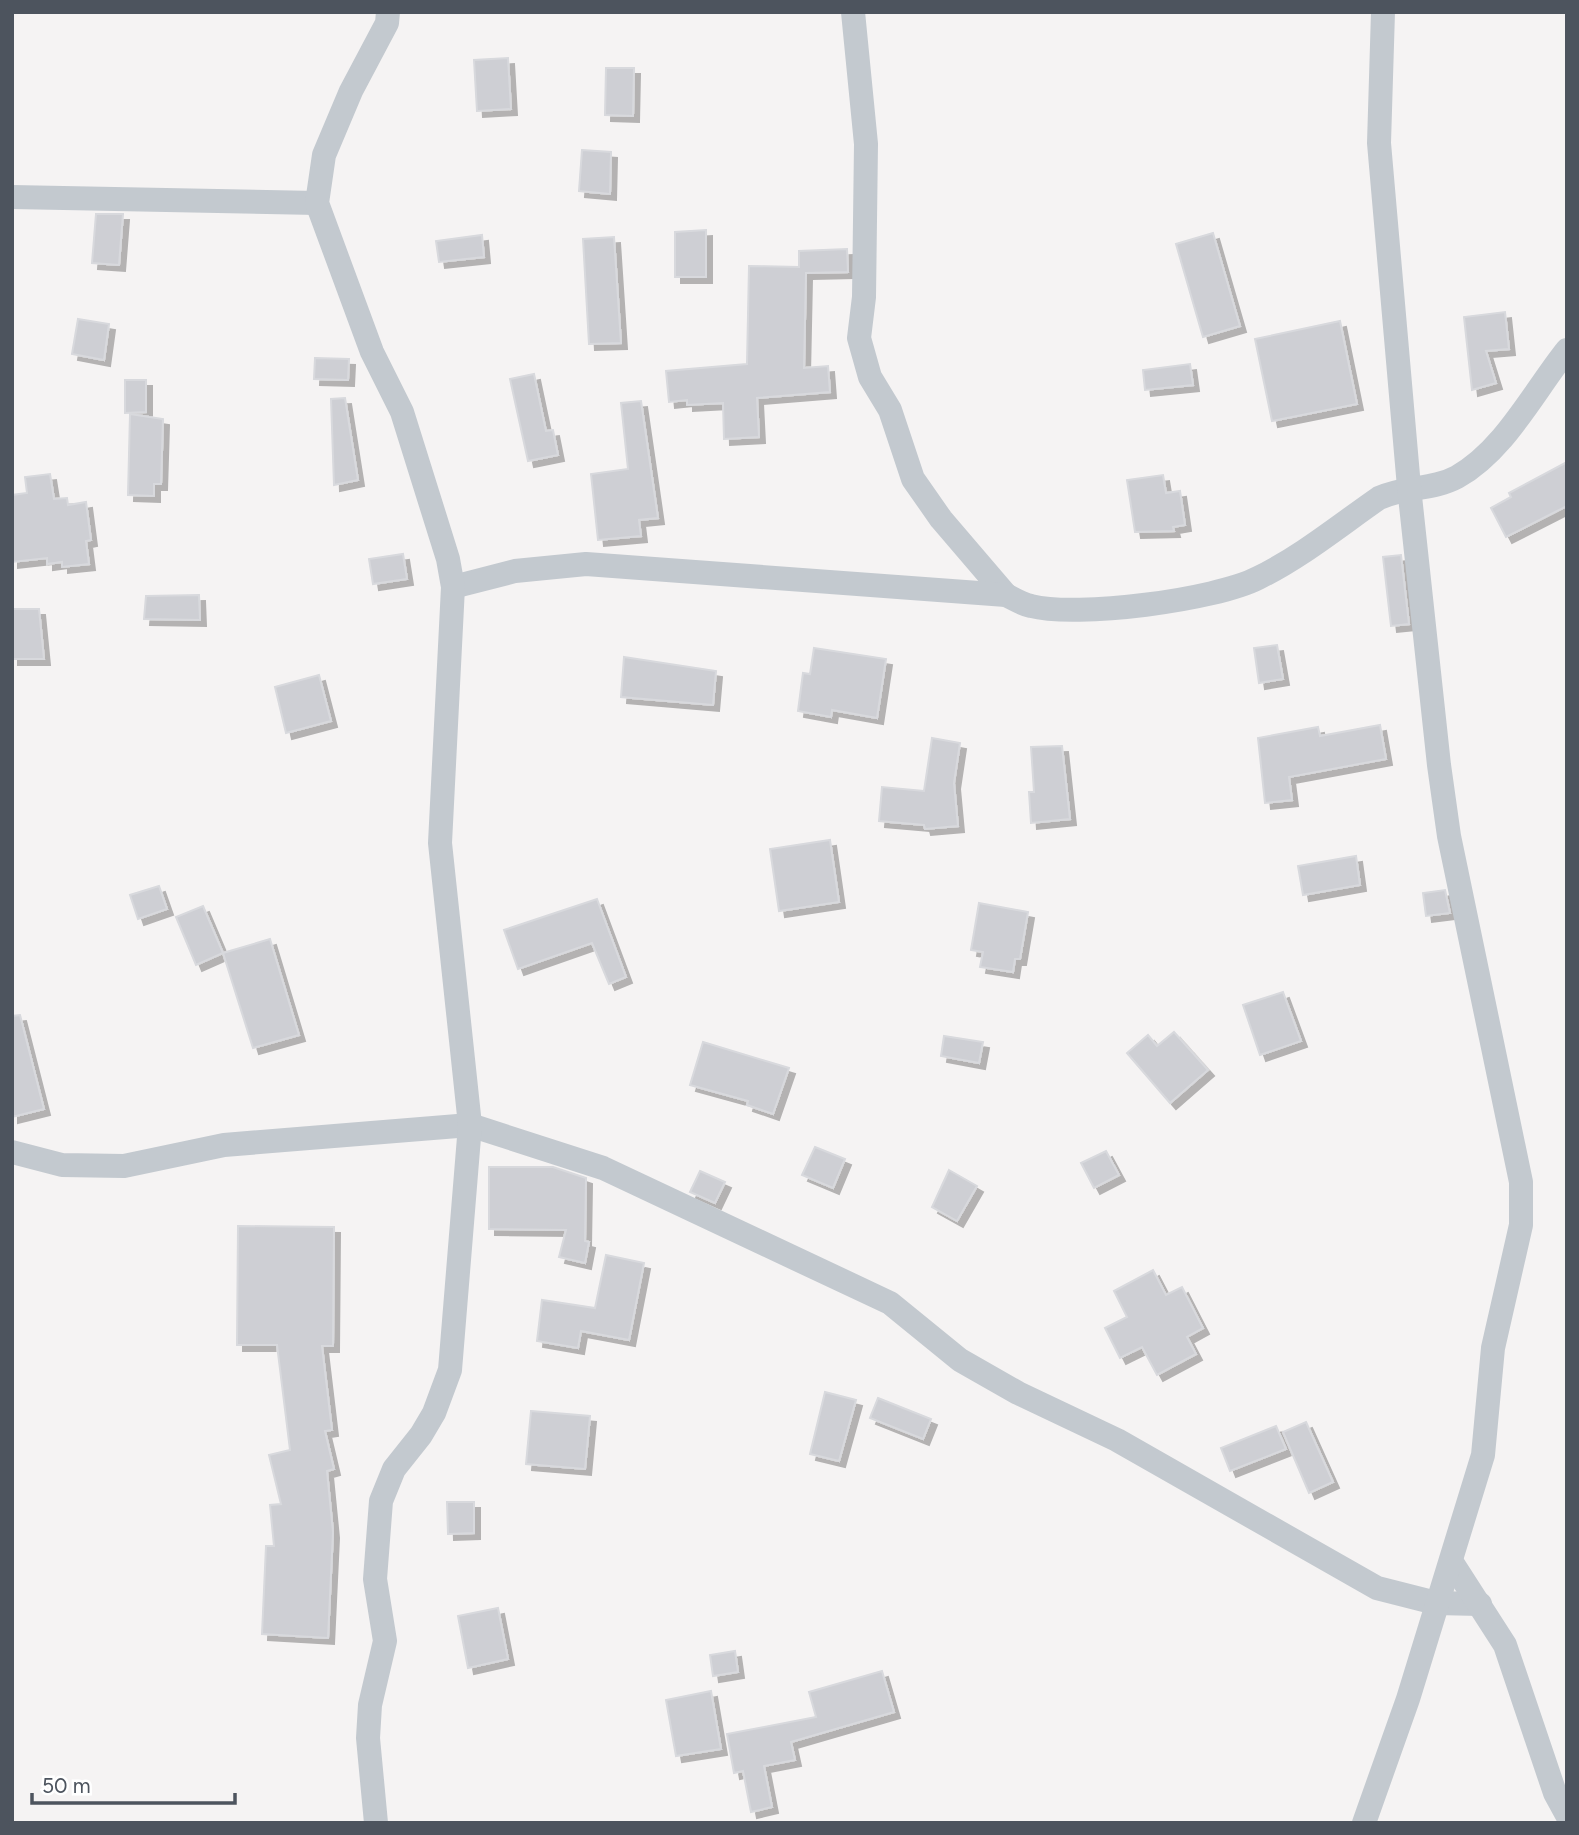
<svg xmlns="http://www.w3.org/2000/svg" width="1579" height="1835" font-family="Figtree,sans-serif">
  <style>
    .building { fill: #cecfd4; stroke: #d8d9dd; stroke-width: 2; filter: url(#shadow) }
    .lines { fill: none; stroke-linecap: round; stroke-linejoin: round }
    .minor { stroke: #c3c9cf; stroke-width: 24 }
  </style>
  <defs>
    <filter id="shadow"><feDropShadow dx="6" dy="6" stdDeviation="0" flood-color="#0004"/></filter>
  </defs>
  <rect width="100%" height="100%" fill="#f5f3f3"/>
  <g class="building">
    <polygon points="508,58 511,109 477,111 474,60"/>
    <polygon points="606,68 634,68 633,116 605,115"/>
    <polygon points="582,150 611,152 610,194 579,191"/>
    <polygon points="96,214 123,214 119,265 92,263"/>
    <polygon points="706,230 706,277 675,277 675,232"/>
    <polygon points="1213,233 1240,326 1203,337 1176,244"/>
    <polygon points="482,235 484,257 439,262 436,241"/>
    <polygon points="614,237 621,343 589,344 583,239"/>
    <polygon points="847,249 848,272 806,273 804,368 828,366 830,392 757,398 759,437 724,439 723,403 687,405 687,400 669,402 666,371 747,364 749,266 799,267 799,251"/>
    <polygon points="1505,312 1509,349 1486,351 1496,383 1472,390 1464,317"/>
    <polygon points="78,319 109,324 104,360 72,354"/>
    <polygon points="1340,321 1357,404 1272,421 1255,339"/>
    <polygon points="315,358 349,359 348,380 314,379"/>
    <polygon points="1190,364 1193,385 1145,390 1143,370"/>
    <polygon points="534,374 546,431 553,430 558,455 528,461 510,379"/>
    <polygon points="125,380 146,380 146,412 125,413"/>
    <polygon points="345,398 358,480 334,485 331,399"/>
    <polygon points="641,401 658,518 639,520 641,536 598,540 591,474 628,469 621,403"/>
    <polygon points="130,414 163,419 161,484 154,484 154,496 128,495"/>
    <polygon points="1567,462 1567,506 1506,537 1491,508 1511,497 1509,493"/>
    <polygon points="50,474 54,499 67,498 68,505 86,502 91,540 86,541 89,564 62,567 62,562 47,564 47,558 12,562 12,495 27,493 25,477"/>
    <polygon points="1163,475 1166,493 1180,491 1185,525 1173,527 1174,531 1135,532 1127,480"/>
    <polygon points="403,554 407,579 373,584 369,559"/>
    <polygon points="1401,555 1409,624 1391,626 1383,557"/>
    <polygon points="199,595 200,620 144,619 146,596"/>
    <polygon points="12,609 39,609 44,659 12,659"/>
    <polygon points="1277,645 1283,679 1259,683 1254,648"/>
    <polygon points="814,648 886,659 877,718 832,710 831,717 798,711 803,673 810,674"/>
    <polygon points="624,657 716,671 713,705 621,697"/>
    <polygon points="319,675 331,721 286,733 275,687"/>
    <polygon points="1380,725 1386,759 1289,777 1292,800 1265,803 1258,738 1318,727 1320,736"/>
    <polygon points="932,738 960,743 954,783 958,826 925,829 924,825 879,821 882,787 924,791"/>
    <polygon points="1062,746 1070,819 1031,823 1029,792 1034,792 1031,747"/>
    <polygon points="830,840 839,902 779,911 770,849"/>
    <polygon points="1356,856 1360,885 1303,895 1298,866"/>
    <polygon points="159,886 167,909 138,919 130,895"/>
    <polygon points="1445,890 1450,913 1426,916 1423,893"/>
    <polygon points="597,899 626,977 609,984 592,943 518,969 504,930"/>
    <polygon points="979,903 1028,912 1020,959 1015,959 1013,972 980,967 983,952 971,950"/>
    <polygon points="203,906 223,953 196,965 176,917"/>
    <polygon points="270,939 299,1035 253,1048 223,953"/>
    <polygon points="1283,992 1301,1041 1260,1055 1243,1005"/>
    <polygon points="20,1015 44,1109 12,1117 12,1016"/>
    <polygon points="1174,1032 1208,1070 1170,1103 1127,1053 1148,1035 1157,1046"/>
    <polygon points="944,1036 983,1042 979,1063 941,1056"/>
    <polygon points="703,1042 789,1068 773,1114 747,1105 748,1101 690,1085"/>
    <polygon points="815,1147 845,1159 833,1188 802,1175"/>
    <polygon points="1106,1151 1119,1175 1094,1188 1081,1163"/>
    <polygon points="489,1167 553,1167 586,1178 585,1241 589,1242 585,1263 559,1257 566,1230 489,1229"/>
    <polygon points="949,1170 977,1186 957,1221 932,1207"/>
    <polygon points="700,1171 725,1182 715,1203 690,1192"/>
    <polygon points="238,1226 334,1227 333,1346 322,1346 332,1430 325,1431 334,1469 327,1471 333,1532 328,1638 262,1634 266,1546 274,1546 270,1505 281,1504 269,1455 290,1450 277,1345 237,1345"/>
    <polygon points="606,1255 644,1263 629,1340 581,1331 578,1348 537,1341 542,1300 595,1308"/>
    <polygon points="1153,1270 1166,1295 1182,1287 1203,1328 1187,1337 1196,1354 1157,1375 1142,1347 1120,1358 1105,1328 1127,1317 1114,1291"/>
    <polygon points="825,1392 856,1400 839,1461 810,1454"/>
    <polygon points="878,1398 931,1419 923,1439 870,1418"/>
    <polygon points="531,1411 590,1416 585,1469 526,1464"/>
    <polygon points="1306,1422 1333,1482 1309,1493 1283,1432"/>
    <polygon points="1276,1426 1286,1449 1230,1471 1221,1448"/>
    <polygon points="447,1502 474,1502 474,1533 448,1534"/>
    <polygon points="498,1608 508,1659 468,1668 458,1616"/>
    <polygon points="735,1651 738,1672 713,1676 710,1655"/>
    <polygon points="882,1671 894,1712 791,1742 795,1760 764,1766 772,1807 751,1812 743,1771 734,1773 727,1734 816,1717 809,1692"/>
    <polygon points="711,1691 721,1749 676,1756 666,1700"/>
  </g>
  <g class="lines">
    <g class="minor">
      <polyline points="853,12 866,144 864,297 859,338 870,377 890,410 913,479 941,519 1006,595"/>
      <polyline points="12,197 317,203"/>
      <path d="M 453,587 L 515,571 L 586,564 L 1006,595 C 1014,599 1022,604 1031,606 C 1077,618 1215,600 1258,578 C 1301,557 1340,525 1379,498 C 1405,486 1433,490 1457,477 C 1505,450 1534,391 1567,350"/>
      <polyline points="12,1152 62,1165 124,1166 224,1145 470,1125 603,1168 890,1303 960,1360 1018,1393 1117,1440 1377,1588 1436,1603 1480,1604"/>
      <polyline points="1451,1561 1505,1645 1555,1793 1567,1815"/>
      <polyline points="376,1823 368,1738 370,1705 385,1641 375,1579 381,1501 394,1469 421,1435 434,1413 450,1370 470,1125 440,843 453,587 448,559 402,412 372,352 317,203 324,155 351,91 387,23 388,12"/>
      <polyline points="1364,1823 1408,1699 1483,1455 1493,1348 1521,1225 1521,1182 1449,836 1439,765 1409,487 1379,143 1383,12"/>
    </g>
  </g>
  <rect width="1579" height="1835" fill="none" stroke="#4d545e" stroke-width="28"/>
  <path d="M32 1793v10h203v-10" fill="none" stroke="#4d545e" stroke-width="3.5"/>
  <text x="42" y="1793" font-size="21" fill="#4d545e" stroke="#ffffff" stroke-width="5" paint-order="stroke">50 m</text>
</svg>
